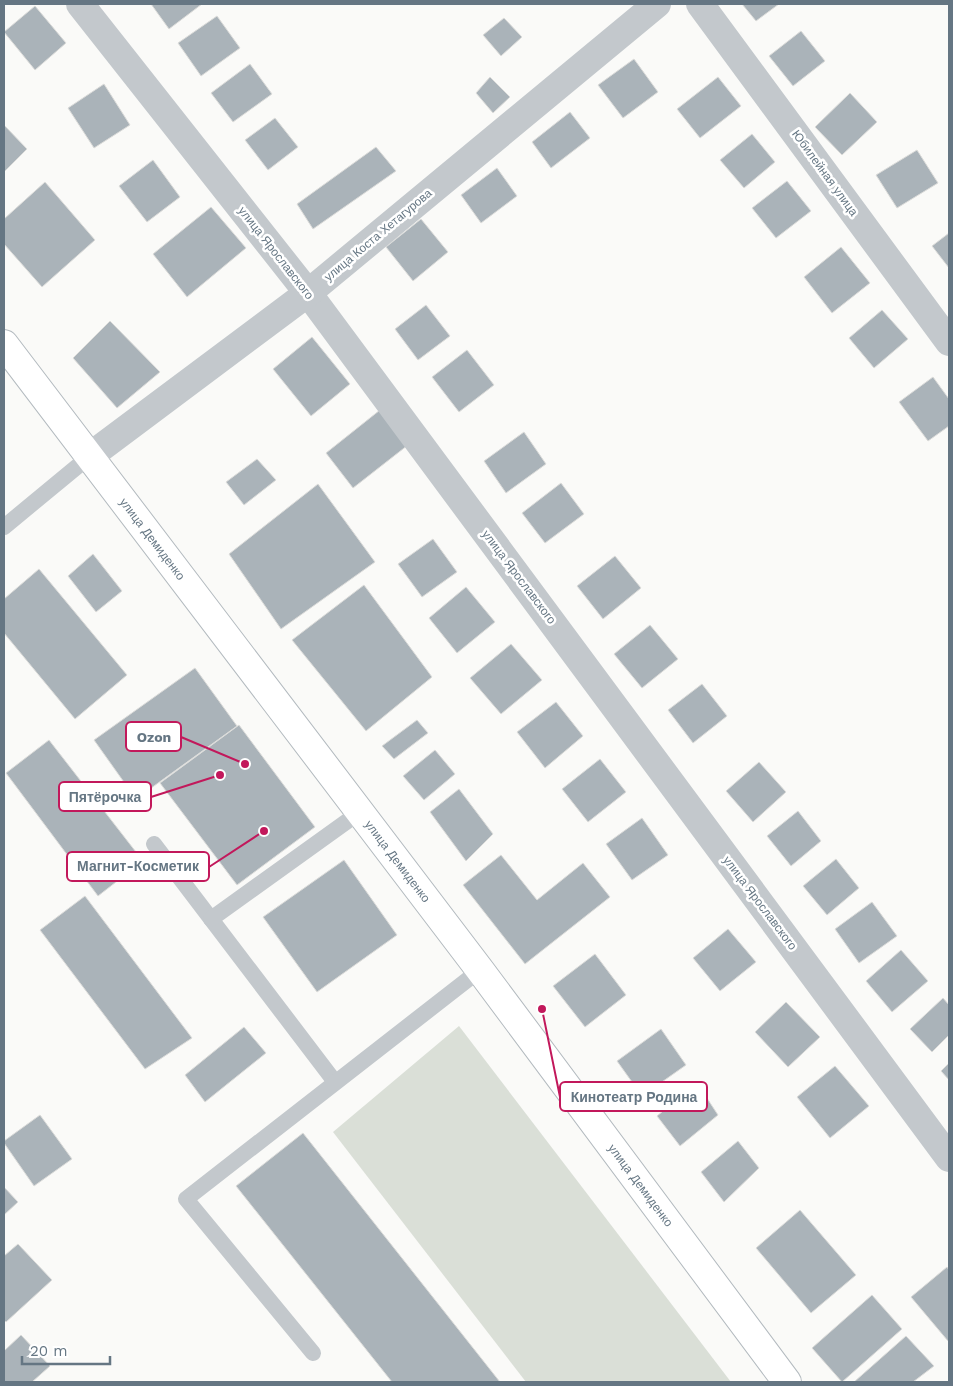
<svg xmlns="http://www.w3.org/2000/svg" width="953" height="1386" font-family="'Work Sans',sans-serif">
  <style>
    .green { fill: #dadfd7 }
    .building { fill: #aab3b9; stroke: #dcdcda }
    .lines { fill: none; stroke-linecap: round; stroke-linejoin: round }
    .secondary-casing { stroke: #b3babf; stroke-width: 30 }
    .lane { stroke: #c3c8cc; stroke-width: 16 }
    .street { stroke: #c3c8cc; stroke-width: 28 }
    .secondary { stroke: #fff; stroke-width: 28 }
    .labels { text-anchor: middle; stroke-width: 5; stroke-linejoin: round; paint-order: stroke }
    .street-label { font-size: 12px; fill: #657683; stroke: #fff }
    .leader { fill: none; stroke: #c2185b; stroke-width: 2 }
    .callout-dot { fill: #c2185b; stroke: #fff; stroke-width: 2 }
    .callout { fill: #fff; stroke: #c2185b; stroke-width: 2 }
    .callout-label { font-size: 14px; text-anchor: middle; font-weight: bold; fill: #657683 }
  </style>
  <rect width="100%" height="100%" fill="#fafaf8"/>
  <polygon class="green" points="459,1026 731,1382 526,1382 333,1132"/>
  <g class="building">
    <polygon points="151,4 202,4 169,29"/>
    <polygon points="742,4 779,4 756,21"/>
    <polygon points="35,6 66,43 35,70 4,32"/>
    <polygon points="217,16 240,48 201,76 178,43"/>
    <polygon points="504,18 522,37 501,56 483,35"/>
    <polygon points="801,31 825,61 793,86 769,56"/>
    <polygon points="634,59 658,92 623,118 598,85"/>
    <polygon points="250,64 272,94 233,122 211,93"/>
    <polygon points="490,77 510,97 493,113 476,93"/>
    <polygon points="718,77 741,106 700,138 677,109"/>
    <polygon points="104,84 130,125 94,148 68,108"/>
    <polygon points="850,93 877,122 842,155 815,127"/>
    <polygon points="570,112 590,138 551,168 532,142"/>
    <polygon points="275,118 298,147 268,170 245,140"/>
    <polygon points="4,125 27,149 4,172"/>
    <polygon points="752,134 775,162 744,188 720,160"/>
    <polygon points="376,147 396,171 313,229 297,204"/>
    <polygon points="917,150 938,183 897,208 876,175"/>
    <polygon points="153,160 180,197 147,222 119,186"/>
    <polygon points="497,168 517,196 481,223 461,195"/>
    <polygon points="787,181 811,211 776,238 752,208"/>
    <polygon points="45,182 95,240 42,287 4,244 4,219"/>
    <polygon points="211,207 246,248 187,297 153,254"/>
    <polygon points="421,219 448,252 413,281 386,247"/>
    <polygon points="949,233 949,268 932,246"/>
    <polygon points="841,247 870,283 832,313 804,277"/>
    <polygon points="426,305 450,336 418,360 395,329"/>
    <polygon points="882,310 908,339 874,368 849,338"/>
    <polygon points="110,321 160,372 117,408 73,358"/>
    <polygon points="312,337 350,384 311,416 273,369"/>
    <polygon points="467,350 494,385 459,412 432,377"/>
    <polygon points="933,377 949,399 949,426 928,441 899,402"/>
    <polygon points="380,410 408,445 353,488 326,453"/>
    <polygon points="524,432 546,464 506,493 484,461"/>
    <polygon points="257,459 276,480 244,505 226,482"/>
    <polygon points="561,483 584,514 545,543 522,513"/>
    <polygon points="318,484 375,562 281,629 229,554"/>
    <polygon points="433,539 457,572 422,597 398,564"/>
    <polygon points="93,554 122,591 96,612 68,576"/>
    <polygon points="615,556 641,588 603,619 577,586"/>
    <polygon points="39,569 127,675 75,719 4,633 4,599"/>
    <polygon points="364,585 432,677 366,731 292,640"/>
    <polygon points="466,587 495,622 457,653 429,618"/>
    <polygon points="650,625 678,659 642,688 614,654"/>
    <polygon points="511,644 542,680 501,714 470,678"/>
    <polygon points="195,668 237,726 136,799 94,740"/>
    <polygon points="702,684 727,716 693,743 668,710"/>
    <polygon points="556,702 583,736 545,768 517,732"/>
    <polygon points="417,720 428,733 394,759 382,746"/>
    <polygon points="239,725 315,827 237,885 160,783"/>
    <polygon points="49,740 143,861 98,896 6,773"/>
    <polygon points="435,750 455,774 424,800 403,776"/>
    <polygon points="600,759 626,792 588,822 562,789"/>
    <polygon points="759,762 786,792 753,822 726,791"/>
    <polygon points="459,789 493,834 466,861 430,812"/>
    <polygon points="798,811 821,841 791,866 767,836"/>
    <polygon points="642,818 668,855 632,880 606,844"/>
    <polygon points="501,855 537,900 583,863 610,897 525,964 463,885"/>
    <polygon points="836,859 859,888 827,915 803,886"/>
    <polygon points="344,860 397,935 317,992 263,917"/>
    <polygon points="85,896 192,1038 145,1069 40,930"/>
    <polygon points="872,902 897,936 859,963 835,929"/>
    <polygon points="728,929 756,962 720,991 693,958"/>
    <polygon points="901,950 928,981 892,1012 866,981"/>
    <polygon points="595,954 626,995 585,1027 553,986"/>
    <polygon points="943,998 949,1005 949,1035 932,1052 910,1029"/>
    <polygon points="786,1002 820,1037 788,1067 755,1032"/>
    <polygon points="244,1027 266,1053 205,1102 185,1075"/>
    <polygon points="661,1029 686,1065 642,1096 617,1061"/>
    <polygon points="949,1063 949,1080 941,1071"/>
    <polygon points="835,1066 869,1106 830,1138 797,1097"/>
    <polygon points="697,1083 718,1115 680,1146 657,1116"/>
    <polygon points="40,1115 72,1159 34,1186 4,1143 4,1141"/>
    <polygon points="303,1133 500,1382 392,1382 236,1186"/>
    <polygon points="738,1141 759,1168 724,1202 701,1172"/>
    <polygon points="4,1187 18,1202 4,1215"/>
    <polygon points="800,1210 856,1275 811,1313 756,1248"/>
    <polygon points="18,1244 52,1280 6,1322 4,1320 4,1256"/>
    <polygon points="947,1267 949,1270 949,1340 948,1341 911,1297"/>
    <polygon points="872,1295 902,1329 842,1382 812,1348"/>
    <polygon points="21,1335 50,1366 32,1382 4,1382 4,1351"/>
    <polygon points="906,1336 934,1366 913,1382 854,1382"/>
  </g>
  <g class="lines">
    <g class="secondary-casing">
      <g id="secondary">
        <path id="s1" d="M 4,344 L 480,970 L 787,1382"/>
      </g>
    </g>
    <g class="lane">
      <polyline points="4,527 90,456"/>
      <polyline points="154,844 335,1082"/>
      <polyline points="211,919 360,812"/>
      <polyline points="313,1353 186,1199 480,970"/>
    </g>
    <g class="street">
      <polyline points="80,4 308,293 949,1158"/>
      <polyline points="700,4 949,342"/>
      <polyline points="90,456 308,293 657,4"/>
    </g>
    <use href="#secondary" class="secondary"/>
  </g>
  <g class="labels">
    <g class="street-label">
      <text transform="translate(825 173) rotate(54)" y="4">Юбилейная улица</text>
      <text transform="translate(378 235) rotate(-40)" y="4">улица Коста Хетагурова</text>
      <text transform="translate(276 253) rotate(52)" y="4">улица Ярославского</text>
      <text dy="4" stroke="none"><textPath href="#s1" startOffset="245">улица Демиденко</textPath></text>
      <text transform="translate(519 577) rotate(53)" y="4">улица Ярославского</text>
      <text dy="4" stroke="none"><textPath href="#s1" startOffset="650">улица Демиденко</textPath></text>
      <text transform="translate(760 903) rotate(53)" y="4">улица Ярославского</text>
      <text dy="4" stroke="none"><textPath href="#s1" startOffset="1055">улица Демиденко</textPath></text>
    </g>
  </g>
  <path class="leader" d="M245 764L181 737M220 775L151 797M264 831L209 867M542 1009L560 1097"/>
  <g class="callout-dot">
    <circle cx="245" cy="764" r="5"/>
    <circle cx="220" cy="775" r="5"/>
    <circle cx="264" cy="831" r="5"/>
    <circle cx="542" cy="1009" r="5"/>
  </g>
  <g class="callout">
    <rect x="126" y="722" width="55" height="29" rx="5"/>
    <rect x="59" y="782" width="92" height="29" rx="5"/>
    <rect x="67" y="852" width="142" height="29" rx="5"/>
    <rect x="560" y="1082" width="147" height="29" rx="5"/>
  </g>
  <g class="callout-label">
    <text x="154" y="742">Ozon</text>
    <text x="105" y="802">Пятёрочка</text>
    <text x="138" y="871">Магнит-Косметик</text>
    <text x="634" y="1102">Кинотеатр Родина</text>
  </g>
  <rect width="953" height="1386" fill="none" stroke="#657683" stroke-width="10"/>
  <path d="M22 1356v8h88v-8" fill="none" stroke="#657683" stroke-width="2.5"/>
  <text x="30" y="1356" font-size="15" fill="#657683" stroke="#ffffff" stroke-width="4" paint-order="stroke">20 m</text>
</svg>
